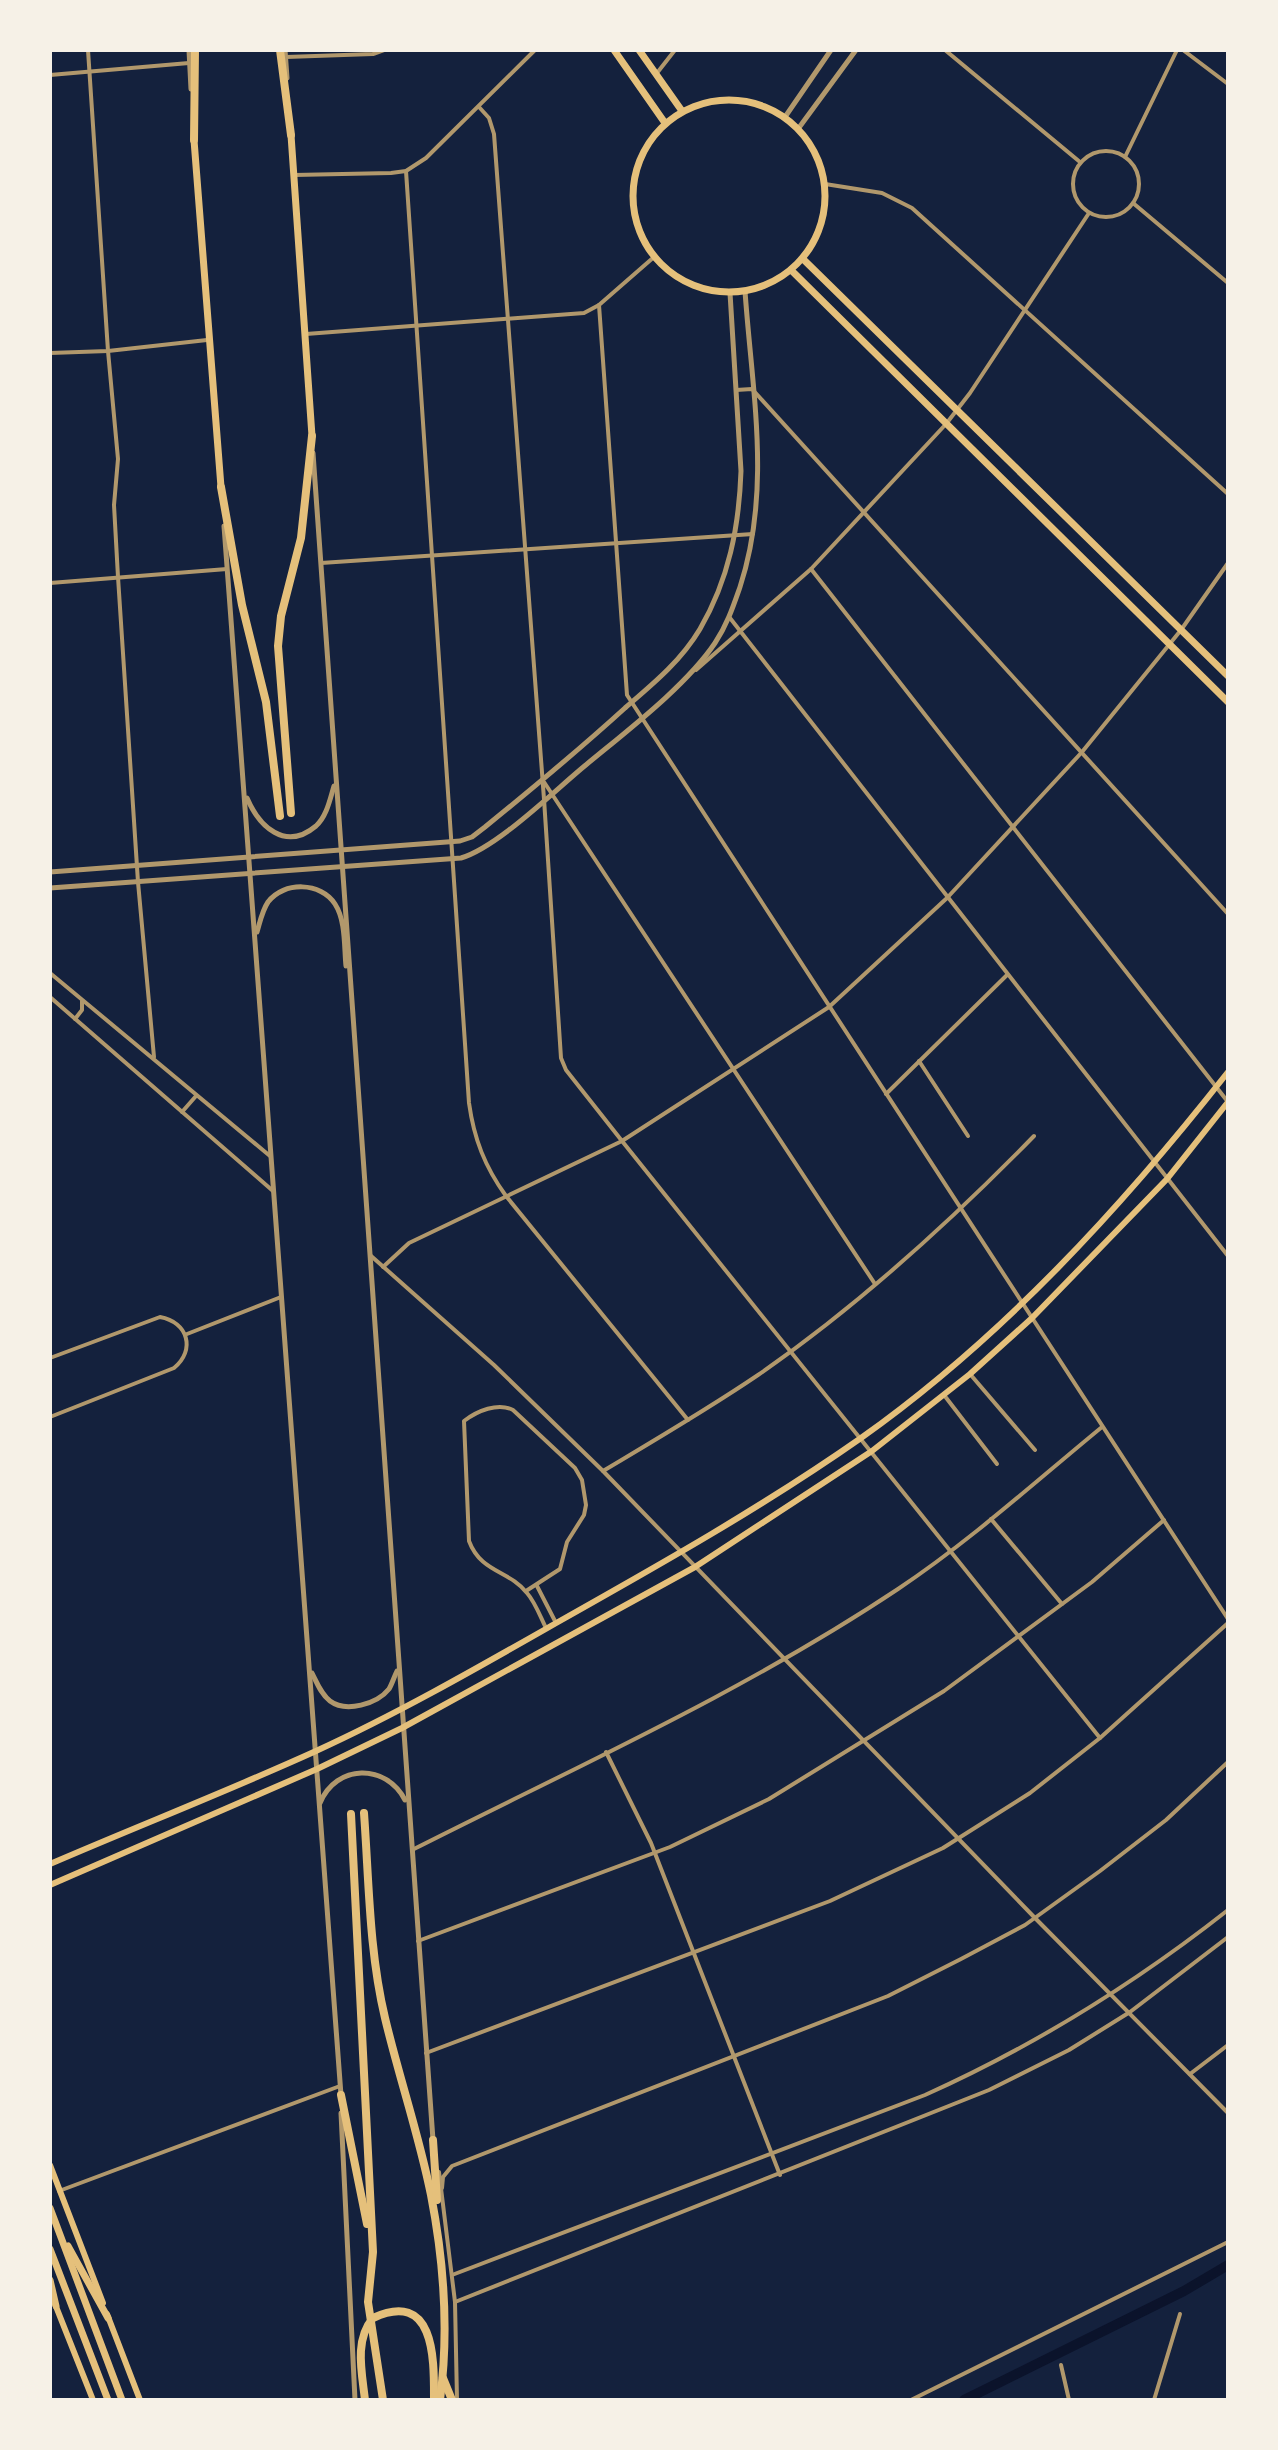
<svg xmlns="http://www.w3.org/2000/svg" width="1278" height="2450" font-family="'Roboto Condensed',sans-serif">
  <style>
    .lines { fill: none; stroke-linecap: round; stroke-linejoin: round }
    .canal { stroke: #0b132b; stroke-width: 10 }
    .minor { stroke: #b1986c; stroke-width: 4 }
    .tertiary { stroke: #b1986c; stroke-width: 5 }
    .secondary { stroke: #e5c07b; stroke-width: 6 }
    .primary { stroke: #e5c07b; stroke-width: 7 }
    .trunk { stroke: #e5c07b; stroke-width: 7 }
    .motorway { stroke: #e5c07b; stroke-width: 8 }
  </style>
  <rect width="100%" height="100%" fill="#14213d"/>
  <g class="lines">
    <polyline class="canal" points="964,2400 1184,2291 1228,2265"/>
    <g class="minor">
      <polyline points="88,50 108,351 118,459 114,505 118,577 138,882 154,1057"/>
      <polyline points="945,50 1080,162"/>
      <polyline points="1183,50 1228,84"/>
      <polyline points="286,57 373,54 384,50"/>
      <polyline points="657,73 675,50"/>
      <polyline points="50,75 189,63"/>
      <polyline points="479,107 489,118 494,134 544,799 561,1058 566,1070 622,1141 1100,1738"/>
      <circle cx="1106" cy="184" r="33"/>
      <polyline points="1125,157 1177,50"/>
      <path d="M 406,171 L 469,1103 C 474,1139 485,1167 506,1196 L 688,1420"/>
      <polyline points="294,175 391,173 406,171 426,158 535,50"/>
      <polyline points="825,184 882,193 912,208 1228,494"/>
      <polyline points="1133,203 1228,283"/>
      <polyline points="599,305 627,695 1228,1619"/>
      <polyline points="306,334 584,313 599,305 654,257"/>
      <polyline points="50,353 108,351 207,340"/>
      <polyline points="736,390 752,389 1228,914"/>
      <polyline points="321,563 753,534"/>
      <polyline points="811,569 1228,1102"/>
      <polyline points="50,583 227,569"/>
      <polyline points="730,618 1228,1256"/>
      <polyline points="696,670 811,569 946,424 970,393 1089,213"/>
      <polyline points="544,782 875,1284"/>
      <polyline points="50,973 270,1156"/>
      <polyline points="50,997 273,1191"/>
      <polyline points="75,1019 82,1010 82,1001"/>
      <polyline points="919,1061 968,1136"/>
      <polyline points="886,1094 1007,975"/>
      <polyline points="182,1112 196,1096"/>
      <polyline points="370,1255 494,1365 603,1471 1035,1918 1228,2113"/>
      <polyline points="383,1267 409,1243 622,1141 829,1007 947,898 1082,752 1181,630 1228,563"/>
      <polyline points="187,1334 281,1297"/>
      <path d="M 50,1358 L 160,1317 C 188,1322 196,1350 174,1368 L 50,1417"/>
      <polyline points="970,1374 1035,1450"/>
      <polyline points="944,1395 997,1464"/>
      <path d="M 603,1471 C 655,1440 708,1409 758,1375 C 858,1306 949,1223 1034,1136"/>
      <polyline points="991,1519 1062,1604"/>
      <polyline points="537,1586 556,1623"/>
      <path d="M 526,1591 L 560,1569 L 567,1542 L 584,1515 L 586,1505 L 582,1480 L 575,1468 L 513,1410 C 498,1402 477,1411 464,1421 L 469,1541 C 481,1573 509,1570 527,1593 C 535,1602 540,1616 546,1628"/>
      <polyline points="606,1752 651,1843 780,2175"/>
      <path d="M 412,1850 C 576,1767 745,1691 898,1589 C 970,1541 1035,1482 1102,1427"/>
      <polyline points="418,1941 670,1847 769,1799 944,1691 1092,1582 1164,1520"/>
      <polyline points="426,2053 830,1901 943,1848 1030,1793 1100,1738 1228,1623"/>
      <polyline points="1190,2074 1228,2045"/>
      <polyline points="439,2172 455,2302 457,2400"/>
      <polyline points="442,2188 443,2177 452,2166 888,1996 961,1959 1025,1925 1100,1871 1166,1820 1228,1762"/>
      <polyline points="59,2191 340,2086"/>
      <path d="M 452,2275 L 925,2095 C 1034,2046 1134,1984 1228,1910"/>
      <polyline points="455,2302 989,2090 1069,2050 1130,2012 1228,1937"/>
      <polyline points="1061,2365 1069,2400"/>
      <polyline points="911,2400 1228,2242"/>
      <polyline points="1154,2400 1180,2314"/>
    </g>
    <g class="tertiary">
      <polyline points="189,50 191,89"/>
      <polyline points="285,50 287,78"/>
      <polyline points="785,117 831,50"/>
      <polyline points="798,129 856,50"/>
      <polyline points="313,453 433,2140"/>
      <polyline points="224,526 341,2095"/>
      <path d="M 247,798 C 259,826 285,852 316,826 C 327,816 330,799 334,786"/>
      <path d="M 50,872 L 460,841 L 472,837 L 485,827 C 533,788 580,749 625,708 C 653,684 681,661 700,629 C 729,579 739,527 741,471 L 730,293"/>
      <path d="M 50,888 L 461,858 C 498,847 555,790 587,764 C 628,730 686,686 715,643 C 727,625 733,607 740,587 C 772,489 752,392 745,291"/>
      <path d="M 257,932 C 260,922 262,911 268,902 C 284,881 321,882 335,904 C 346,921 344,947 346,966"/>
      <path d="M 312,1673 C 317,1683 321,1694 330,1701 C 346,1713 377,1704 389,1689 C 392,1684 394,1677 397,1671"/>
      <path d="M 320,1803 C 336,1764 386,1763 405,1800"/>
      <polyline points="341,2113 355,2400"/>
    </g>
    <g class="secondary">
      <path d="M 50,1864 C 138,1826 228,1791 316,1751 C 399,1713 479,1667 558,1622 C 661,1564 764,1506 861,1438 C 1002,1338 1122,1207 1228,1072"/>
      <polyline points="50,1885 317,1769 402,1728 695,1567 872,1451 970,1374 1032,1318 1167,1179 1228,1102"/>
      <polyline points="50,2165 103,2303"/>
      <polyline points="55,2304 93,2400"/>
      <polyline points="107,2314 140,2400"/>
    </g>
    <g class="primary">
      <polyline points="614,50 665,123"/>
      <polyline points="639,50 682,111"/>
      <circle cx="729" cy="196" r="96"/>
      <polyline points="803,259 1228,676"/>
      <polyline points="791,270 1228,702"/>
      <polyline points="50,2208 122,2400"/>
      <polyline points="68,2246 108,2318"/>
      <polyline points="50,2249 108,2400"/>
      <polyline points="50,2280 56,2306"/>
    </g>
    <g class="trunk">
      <polyline points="291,135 312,436"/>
      <polyline points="194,140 221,487"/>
    </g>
    <g class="motorway">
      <polyline points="280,50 291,135"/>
      <polyline points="194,140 195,50"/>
      <polyline points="221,487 242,605 266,702 280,816"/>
      <polyline points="291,813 278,646 281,616 301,538 312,436"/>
      <path d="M 364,1813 C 369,1881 369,1951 385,2018 C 399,2077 419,2135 431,2195 C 444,2262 449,2332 440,2400"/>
      <polyline points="351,1814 373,2252 368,2302 383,2400"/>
      <polyline points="341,2095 367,2224"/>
      <polyline points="433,2140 437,2200"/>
      <polyline points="443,2378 452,2400"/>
      <path d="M 365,2400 C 362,2373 354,2340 373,2318 C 436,2289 434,2361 434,2400"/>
    </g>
  </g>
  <rect width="1278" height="2450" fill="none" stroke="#f6f1e7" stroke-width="104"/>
</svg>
